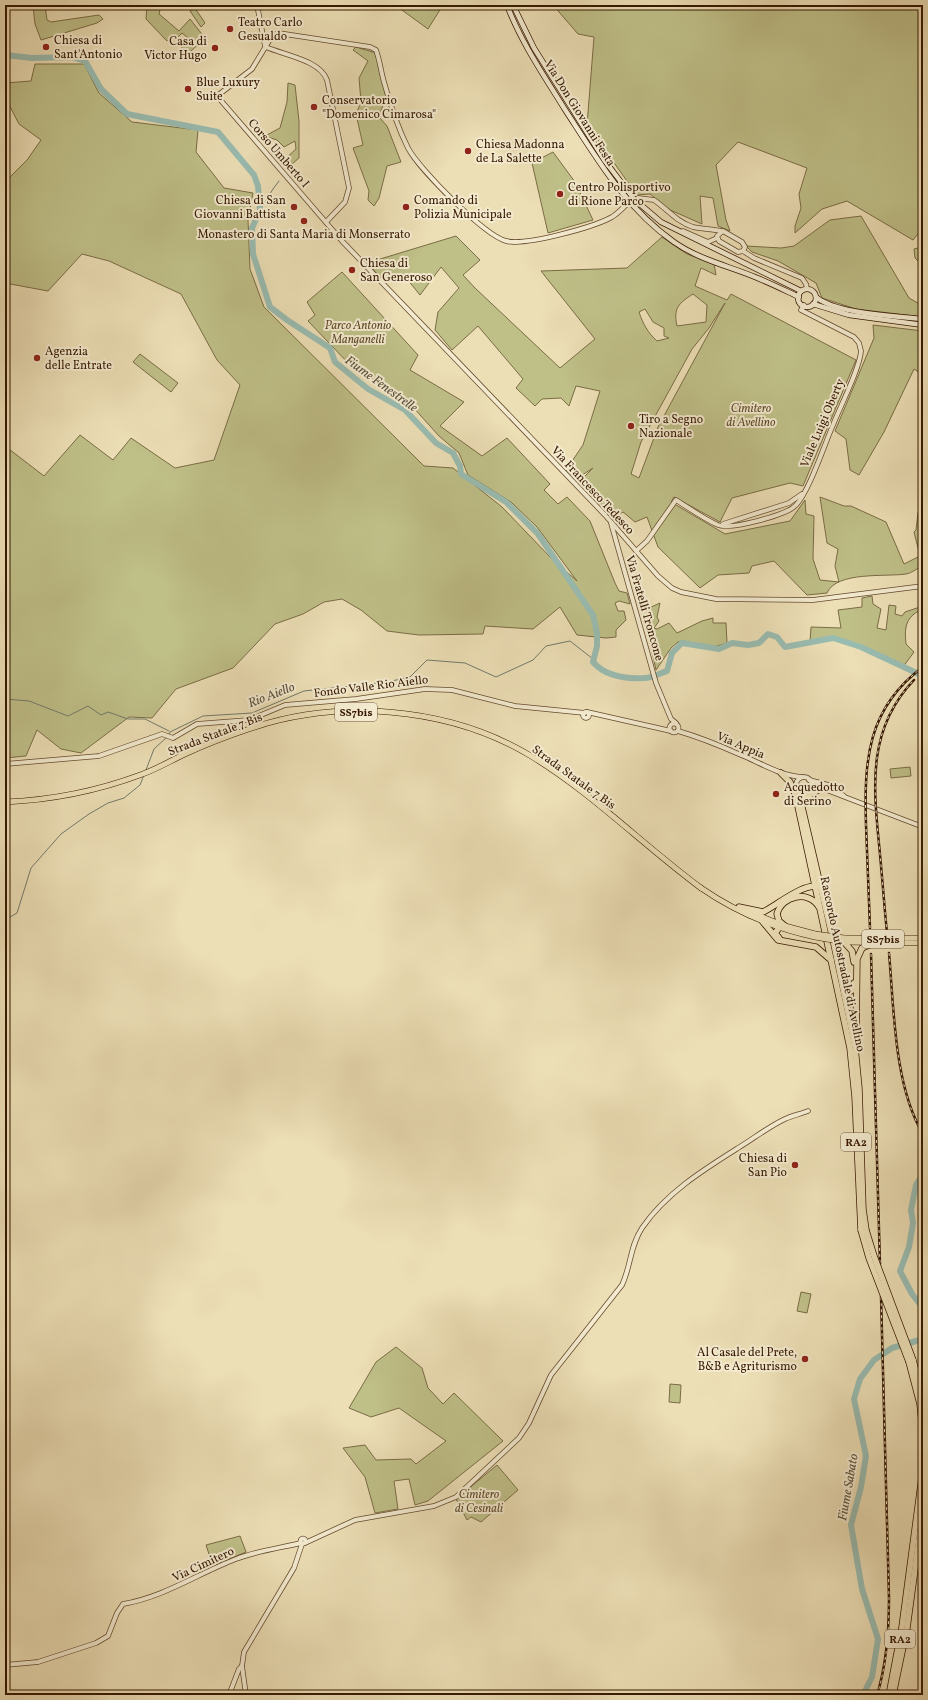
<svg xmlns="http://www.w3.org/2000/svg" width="928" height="1700" font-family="Vollkorn,serif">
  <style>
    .green { fill: #bfbf88; stroke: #7a6c44; fill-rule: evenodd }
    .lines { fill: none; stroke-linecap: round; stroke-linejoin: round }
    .stream { stroke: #717a6b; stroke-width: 1 }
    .river { stroke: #99bcb1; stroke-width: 6 }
    .tertiary-casing { stroke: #644a2e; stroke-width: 5.5 }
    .secondary-casing { stroke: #361801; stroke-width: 6 }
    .primary-casing { stroke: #361801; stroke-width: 6 }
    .trunk-casing { stroke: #361801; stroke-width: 6 }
    .motorway-casing { stroke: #361801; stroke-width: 7 }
    .tertiary { stroke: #f3eacf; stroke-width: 4 }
    .secondary { stroke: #f3eacf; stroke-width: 4.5 }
    .primary { stroke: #ecdeb5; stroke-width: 5 }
    .trunk { stroke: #ecdeb5; stroke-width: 5 }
    .motorway { stroke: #ecdeb5; stroke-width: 5.5 }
    .rail-casing { stroke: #361801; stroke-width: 2.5 }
    .rail { stroke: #f3eacf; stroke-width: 1; stroke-dasharray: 3; stroke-linecap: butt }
    .trunk-bridge-casing { stroke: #361801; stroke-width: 6; stroke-linecap: butt }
    .motorway-bridge-casing { stroke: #361801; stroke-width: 7; stroke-linecap: butt }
    .trunk-bridge { stroke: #ecdeb5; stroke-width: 5 }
    .motorway-bridge { stroke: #ecdeb5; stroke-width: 5.5 }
    .poi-dot { fill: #8f2418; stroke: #f3eacf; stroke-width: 1.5 }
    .labels { text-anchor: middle; stroke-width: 4; stroke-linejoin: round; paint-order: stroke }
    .shield { fill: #f3eacf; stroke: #6f573f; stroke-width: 1 }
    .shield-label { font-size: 11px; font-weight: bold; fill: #361801 }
    .poi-label { font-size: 12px; fill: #361801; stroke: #f3eacf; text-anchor: start }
    .street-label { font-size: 12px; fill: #361801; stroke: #f3eacf }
    .park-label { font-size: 12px; font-style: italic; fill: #5f4a2a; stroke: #f3eacf }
    .water-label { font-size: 13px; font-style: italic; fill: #59513f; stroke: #f3eacf }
  </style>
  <rect width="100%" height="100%" fill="#ecdeb5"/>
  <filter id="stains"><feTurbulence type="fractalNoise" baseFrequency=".005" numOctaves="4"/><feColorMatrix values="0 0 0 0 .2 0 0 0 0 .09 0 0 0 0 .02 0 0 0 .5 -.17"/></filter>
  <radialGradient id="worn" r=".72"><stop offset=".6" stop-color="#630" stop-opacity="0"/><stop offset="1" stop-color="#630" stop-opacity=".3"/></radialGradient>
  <g class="green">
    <polygon points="33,5 45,5 47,20 51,22 99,15 103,19 97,23 41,40 35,24"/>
    <polygon points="147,5 161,5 159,14 179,31 190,19 205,38 190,52 184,53 180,50 188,38 182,33 178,37 174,34 167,41 146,19"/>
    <polygon points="395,5 443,5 428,29"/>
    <polygon points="553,5 923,5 923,230 921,230 913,240 847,201 822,209 795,233 795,226 801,208 799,194 807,168 738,142 716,165 726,220 730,231 718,226 713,198 700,196 702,224 668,209 650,194 637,195 587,125 594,37 578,34"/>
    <polygon points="195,8 205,23 201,27 190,11"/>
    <polygon points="356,47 376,53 386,96 379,117 387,126 401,162 387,166 379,198 374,206 368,200 369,191 353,148 363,145 356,114 361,102 359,78 368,61 353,50"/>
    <polygon points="35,64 84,64 99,93 132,122 198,130 196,152 224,188 253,193 248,220 250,269 264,307 424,466 453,468 502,507 552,559 577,581 537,527 511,502 468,475 459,453 439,436 403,396 351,366 308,321 315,315 307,302 342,272 418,355 410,370 464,402 440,426 482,456 507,438 550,484 544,490 558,504 567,497 590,521 615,583 619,591 627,593 630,604 619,601 615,603 618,611 624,611 626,620 616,630 616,637 606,638 577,635 560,607 533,629 485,626 483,634 419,635 387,631 361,610 342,599 324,602 303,614 275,624 233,668 176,689 152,718 129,717 81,753 61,749 37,730 26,756 5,758 5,446 44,476 80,435 113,460 131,438 175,468 214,460 240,385 217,360 181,294 109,261 82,254 48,291 5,283 5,182 27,160 41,140 19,124 5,97 5,83 31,81"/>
    <polygon points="288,83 295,85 299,121 299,158 291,165 285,159 296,149 295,141 284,147 277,140 265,136 280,128 287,102"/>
    <polygon points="553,152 575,182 593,220 548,233 532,163"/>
    <polygon points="861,216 909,298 923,306 923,317 856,309 822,298 816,283 778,261 752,252 746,246 781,248 794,246 830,220"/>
    <path d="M 456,236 L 480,260 L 463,275 L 475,288 L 560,368 L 595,339 L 541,271 L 627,268 L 662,237 L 687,254 L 714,264 L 716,275 L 701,268 L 695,286 L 727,300 L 731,294 L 856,360 L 803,486 L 790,483 L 732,498 L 720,522 L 674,497 L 671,502 L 725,534 L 790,521 L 805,500 L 806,514 L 814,516 L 813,559 L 820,580 L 839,582 L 835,566 L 838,549 L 827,543 L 820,497 L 844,506 L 851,506 L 886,522 L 904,564 L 920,556 L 914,532 L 916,530 L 918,513 L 923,500 L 923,565 C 918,568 912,573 906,574 C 887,577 836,571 827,593 L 807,595 L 774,561 L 752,566 L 749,573 L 718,575 L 700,588 L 658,547 L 647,517 L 635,522 L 623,512 L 613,518 L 599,501 L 600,496 L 603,497 L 579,482 L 593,468 L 576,479 L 566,470 L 583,445 L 600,391 L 576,386 L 569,406 L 561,398 L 542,399 L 535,406 L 516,388 L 523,379 L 478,326 L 452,350 L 435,330 L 438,312 L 459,288 L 441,267 L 420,295 L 403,274 L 385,282 L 367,263 ZM 693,294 L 707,305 L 706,322 L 677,326 C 673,308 679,303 693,294 ZM 725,303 L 658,427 L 639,478 L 631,474 L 641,442 L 692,349 L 709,328 ZM 645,309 L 653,322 L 664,328 L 664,336 L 669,338 L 657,341 C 648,333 643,324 639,312 Z"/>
    <polygon points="918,248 923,252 923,266 915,258 914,249"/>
    <polygon points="873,325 923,331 923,449 920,409 920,373 914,369 884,432 859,475 850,470 846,439 835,431 874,338"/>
    <polygon points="140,354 178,383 171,392 133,362"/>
    <path d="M 872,596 L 873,604 L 881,609 L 877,628 L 886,630 L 889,605 L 896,606 L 895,614 L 902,616 L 905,612 L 923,606 C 922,610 918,611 914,614 C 904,622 905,633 906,644 L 914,652 L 903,667 L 861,647 L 833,638 L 810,642 L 811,627 L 841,628 L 838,610 L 862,607 L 862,598 Z"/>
    <polygon points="660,603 657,617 659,621 654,628 657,629 669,623 677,633 702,621 713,618 713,623 726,623 727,643 714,647 683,641 678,642 671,648 656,670 646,624 648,621 647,609"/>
    <polygon points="910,767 911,776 891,778 890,769"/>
    <polygon points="801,1292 811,1294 807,1313 797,1311"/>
    <polygon points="396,1347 422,1368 428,1388 443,1404 454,1393 503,1441 428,1501 415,1505 409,1479 394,1481 398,1509 375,1513 365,1477 343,1448 365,1445 376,1460 411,1459 416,1464 446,1441 399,1408 371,1417 349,1408 376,1362"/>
    <polygon points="670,1384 681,1385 680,1403 669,1402"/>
    <polygon points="497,1465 518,1490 481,1522 471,1517 467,1520 456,1499"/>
    <polygon points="240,1536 246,1552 213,1566 206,1545"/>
  </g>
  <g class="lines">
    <g class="stream">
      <polyline points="260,210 273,189 279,181"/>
      <polyline points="5,699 29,701 68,716 88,706 101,715 108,712 128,719 145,719 169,731"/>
      <polyline points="169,734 170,732 203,716 252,713 304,691 387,682 410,677 427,660 465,663 496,677 533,660 546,646 570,641 593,659"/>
      <polyline points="146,770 154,749 167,737"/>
      <polyline points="5,920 17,913 31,868 61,834 89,814 108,803 124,798 140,785 144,775"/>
    </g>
    <g class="river">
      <path d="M 5,55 L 32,58 L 72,57 L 85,61 L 101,89 L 127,114 L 218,132 L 254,175 L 258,186 L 260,210 L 252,228 L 253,254 L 270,307 L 287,320 L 330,348 L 335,362 L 368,389 L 405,410 L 436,443 L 453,453 L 460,466 L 461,474 L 506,502 L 538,534 L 593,615 L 597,633 L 597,646 L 593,662 C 605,676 626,679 645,678 C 652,678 660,673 667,671 L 672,653 L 682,643 L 719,649 L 732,643 L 748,645 L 759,643 L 768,634 L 777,637 L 785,647 L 833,638 L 861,647 L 923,676"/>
      <polyline points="923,1174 916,1185 911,1210 913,1223 909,1247 900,1271 912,1294 923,1308"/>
      <polyline points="863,1695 872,1677 878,1639 862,1589 851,1525 861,1487 866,1456 854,1399 860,1379 874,1360 892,1348 923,1339"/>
    </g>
    <g class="tertiary-casing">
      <g id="tertiary">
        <polyline points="257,5 265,46"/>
        <path d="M 266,47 C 284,55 320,60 327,80 L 349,188 L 345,202 L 327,221"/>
        <path d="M 638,198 L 654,200 C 667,209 677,222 693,227 C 702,229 711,229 721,231"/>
        <path d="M 626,205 C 622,209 617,214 612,217 C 594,227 526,246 506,241 C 484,235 419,169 408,148 C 398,128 390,104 384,82 C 381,72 380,61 376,50 L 370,47 L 278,33 L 272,36 L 252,69 L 217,96 L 342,241 L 605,515 L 658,576 L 672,588 L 681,592 L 716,599 L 813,600 L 923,586"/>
        <polyline points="683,231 708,242 717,238"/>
        <polygon points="723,231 742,242 745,247 743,251 738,252 719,241 717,236"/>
        <polyline points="743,251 754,258 802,278 806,284 807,289"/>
        <polyline points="611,523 656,683 671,719 676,723"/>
        <polyline points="723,524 789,503 802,494"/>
        <path d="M 636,551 L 647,541 L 676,500 C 689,508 704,519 718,525 C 731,530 787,515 796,505 C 809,492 825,443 833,425 C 840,407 860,368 861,351 L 859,343 L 854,337 L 801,310 L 804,305"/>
        <polyline points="587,712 671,731"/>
        <circle cx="586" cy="715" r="3"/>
        <circle cx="674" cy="728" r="4.5"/>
        <path d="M 678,731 C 699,737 721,746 741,755 C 761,763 781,776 802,777"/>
        <polyline points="5,764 99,756 162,734 173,738 197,724 249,720 285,705 356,699 425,689 452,690 515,706 585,713"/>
        <circle cx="804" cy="785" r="8"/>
        <polyline points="809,780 832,786 844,796"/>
        <polyline points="809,791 824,789 923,827"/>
        <circle cx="303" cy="1541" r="2.5"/>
        <path d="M 305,1543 L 355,1520 L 434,1506 L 456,1497 L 519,1438 L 529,1423 L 551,1375 L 622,1285 C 631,1266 630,1246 642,1228 C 666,1193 703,1170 738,1148 C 753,1139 768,1127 785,1119 C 792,1116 800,1114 808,1111"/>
        <path d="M 5,1665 L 38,1662 L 96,1643 L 108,1636 L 117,1613 L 123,1604 C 164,1597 197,1574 236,1559 C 257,1551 279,1548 301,1543"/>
        <polyline points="229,1695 239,1669 242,1666"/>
        <polyline points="246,1695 242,1666 244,1652 294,1568 302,1544"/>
      </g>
    </g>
    <g class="secondary-casing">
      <g id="secondary">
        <path d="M 507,5 C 521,42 543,74 564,108 C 596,157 625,208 674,242 C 698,259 728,266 755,277 C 770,283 784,290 799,297"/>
        <polyline points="513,5 534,48 605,161 634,199 661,222 801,291"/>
        <circle cx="807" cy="298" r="9"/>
        <path d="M 816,297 C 836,314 896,316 923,319"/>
        <polyline points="813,304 849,315 923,325"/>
      </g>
    </g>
    <g class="primary-casing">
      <path id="primary" d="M 5,802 C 51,800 97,791 140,775 C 155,770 170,761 185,754 C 205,745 225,737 246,730 C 336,698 448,706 531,756 C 592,793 643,845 701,888"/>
    </g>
    <g class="trunk-casing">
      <g id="trunk">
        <path d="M 701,888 C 736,912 773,928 815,937"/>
        <polyline points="744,910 785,926 815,934"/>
        <polyline points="844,938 923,938"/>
        <polyline points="844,942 923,943"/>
      </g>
    </g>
    <g class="motorway-casing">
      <g id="motorway">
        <polyline points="781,773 790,782 795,794"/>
        <polyline points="797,786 797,802 850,1048 855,1097 861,1230"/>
        <polyline points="808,792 803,800 802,807 833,940 855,1047 859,1088 863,1209 866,1230"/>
        <polyline points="806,797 820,789"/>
        <path d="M 739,907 L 763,912 C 776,906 804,882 819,887"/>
        <polyline points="763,922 778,940 816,947 831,960"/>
        <path d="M 785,926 L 779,921 L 777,914 C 782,895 809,890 819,907"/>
        <polyline points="779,938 775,933 779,928"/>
        <polyline points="844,942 852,951 854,962"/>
        <polyline points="843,986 847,991 851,991 853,989 854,983"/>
        <polyline points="856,1039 857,959 862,948 874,943"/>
        <polyline points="913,1360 923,1399"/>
        <polyline points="909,1362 920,1404 923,1433"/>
        <polyline points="889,1695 902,1627 923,1469"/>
        <polyline points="893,1695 907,1628 923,1510"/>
      </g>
    </g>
    <use href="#tertiary" class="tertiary"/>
    <use href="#secondary" class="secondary"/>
    <use href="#primary" class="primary"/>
    <use href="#trunk" class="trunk"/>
    <use href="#motorway" class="motorway"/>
    <g class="rail-casing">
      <g id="rail">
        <path d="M 870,928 C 869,894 867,859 866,825 C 864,761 867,708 923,667"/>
        <path d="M 887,933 C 884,903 882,874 879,844 C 873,784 868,728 914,680"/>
        <path d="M 889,953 C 894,1009 894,1086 923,1134"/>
        <polyline points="871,954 880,1264"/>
        <path d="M 877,1695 C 887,1663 889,1631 889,1598 L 881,1296"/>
      </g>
    </g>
    <use href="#rail" class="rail"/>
    <g class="trunk-bridge-casing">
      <g id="trunk-bridge">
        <polyline points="815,934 844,938"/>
        <polyline points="815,937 844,942"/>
      </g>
    </g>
    <g class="motorway-bridge-casing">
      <g id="motorway-bridge">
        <polyline points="861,1230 869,1258 909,1362"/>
        <polyline points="866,1230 874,1256 913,1360"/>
      </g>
    </g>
    <use href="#trunk-bridge" class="trunk-bridge"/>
    <use href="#motorway-bridge" class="motorway-bridge"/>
  </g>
  <g class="poi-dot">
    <circle cx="230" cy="29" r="4"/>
    <circle cx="46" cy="47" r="4"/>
    <circle cx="215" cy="48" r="4"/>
    <circle cx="188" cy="89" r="4"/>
    <circle cx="314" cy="107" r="4"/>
    <circle cx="468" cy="151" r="4"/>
    <circle cx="560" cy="194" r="4"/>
    <circle cx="294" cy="207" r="4"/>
    <circle cx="406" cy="207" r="4"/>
    <circle cx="304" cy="221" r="4"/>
    <circle cx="352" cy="270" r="4"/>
    <circle cx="37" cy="358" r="4"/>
    <circle cx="631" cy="426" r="4"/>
    <circle cx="776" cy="794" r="4"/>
    <circle cx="795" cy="1165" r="4"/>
    <circle cx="805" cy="1359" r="4"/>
  </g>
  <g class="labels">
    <g class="shield">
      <rect x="335" y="703" width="42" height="18" rx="3"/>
      <rect x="862" y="930" width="42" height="18" rx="3"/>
      <rect x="841" y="1133" width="30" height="18" rx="3"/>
      <rect x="885" y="1630" width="30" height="18" rx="3"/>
    </g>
    <g class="shield-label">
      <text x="356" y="716">SS7bis</text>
      <text x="883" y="943">SS7bis</text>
      <text x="856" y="1146">RA2</text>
      <text x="900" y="1643">RA2</text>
    </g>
    <g class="poi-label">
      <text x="238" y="26">Teatro Carlo<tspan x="238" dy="14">Gesualdo</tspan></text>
      <text x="54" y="44">Chiesa di<tspan x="54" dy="14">Sant'Antonio</tspan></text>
      <text x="207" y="45" text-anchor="end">Casa di<tspan x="207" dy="14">Victor Hugo</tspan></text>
      <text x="196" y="86">Blue Luxury<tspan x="196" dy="14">Suite</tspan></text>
      <text x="322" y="104">Conservatorio<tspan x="322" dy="14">"Domenico Cimarosa"</tspan></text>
      <text x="476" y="148">Chiesa Madonna<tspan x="476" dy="14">de La Salette</tspan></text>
      <text x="568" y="191">Centro Polisportivo<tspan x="568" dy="14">di Rione Parco</tspan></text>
      <text x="286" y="204" text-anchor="end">Chiesa di San<tspan x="286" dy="14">Giovanni Battista</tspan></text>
      <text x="414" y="204">Comando di<tspan x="414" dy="14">Polizia Municipale</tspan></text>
      <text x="304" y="238" text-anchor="middle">Monastero di Santa Maria di Monserrato</text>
      <text x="360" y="267">Chiesa di<tspan x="360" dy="14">San Generoso</tspan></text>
      <text x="45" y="355">Agenzia<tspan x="45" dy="14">delle Entrate</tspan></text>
      <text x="639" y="423">Tiro a Segno<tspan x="639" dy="14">Nazionale</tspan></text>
      <text x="784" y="791">Acquedotto<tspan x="784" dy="14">di Serino</tspan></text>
      <text x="787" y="1162" text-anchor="end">Chiesa di<tspan x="787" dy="14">San Pio</tspan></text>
      <text x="797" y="1356" text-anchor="end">Al Casale del Prete,<tspan x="797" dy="14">B&amp;B e Agriturismo</tspan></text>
    </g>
    <g class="street-label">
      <text transform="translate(580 113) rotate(58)" y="4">Via Don Giovanni Festa</text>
      <text transform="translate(279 153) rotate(49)" y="4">Corso Umberto I</text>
      <text transform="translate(822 423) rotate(-67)" y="4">Viale Luigi Oberty</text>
      <text transform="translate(593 490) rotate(47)" y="4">Via Francesco Tedesco</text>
      <text transform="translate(645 608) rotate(74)" y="4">Via Fratelli Troncone</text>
      <text transform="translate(371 686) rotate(-7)" y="4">Fondo Valle Rio Aiello</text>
      <text transform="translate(215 734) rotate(-21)" y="4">Strada Statale 7 Bis</text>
      <text transform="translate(741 745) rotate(23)" y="4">Via Appia</text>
      <text transform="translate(574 777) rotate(36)" y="4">Strada Statale 7 Bis</text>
      <text transform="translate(843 964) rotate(78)" y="4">Raccordo Autostradale di Avellino</text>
      <text transform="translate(203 1564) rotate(-25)" y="4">Via Cimitero</text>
    </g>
    <g class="park-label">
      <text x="358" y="329">Parco Antonio<tspan x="358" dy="14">Manganelli</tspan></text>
      <text x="751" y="412">Cimitero<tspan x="751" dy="14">di Avellino</tspan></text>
      <text x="479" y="1498">Cimitero<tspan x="479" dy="14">di Cesinali</tspan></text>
    </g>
    <g class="water-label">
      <text transform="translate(382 383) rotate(36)" y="5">Fiume Fenestrelle</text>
      <text transform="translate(271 694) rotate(-21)" y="5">Rio Aiello</text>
      <text transform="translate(847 1487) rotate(-80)" y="5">Fiume Sabato</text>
    </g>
  </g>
  <rect width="928" height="1700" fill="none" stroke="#ecdeb5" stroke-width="20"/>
  <rect x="6" y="6" width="916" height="1688" fill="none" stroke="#361801" stroke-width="2"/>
  <rect x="10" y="10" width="908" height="1680" fill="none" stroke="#361801"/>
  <rect width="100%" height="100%" filter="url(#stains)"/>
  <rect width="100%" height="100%" fill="url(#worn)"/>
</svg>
